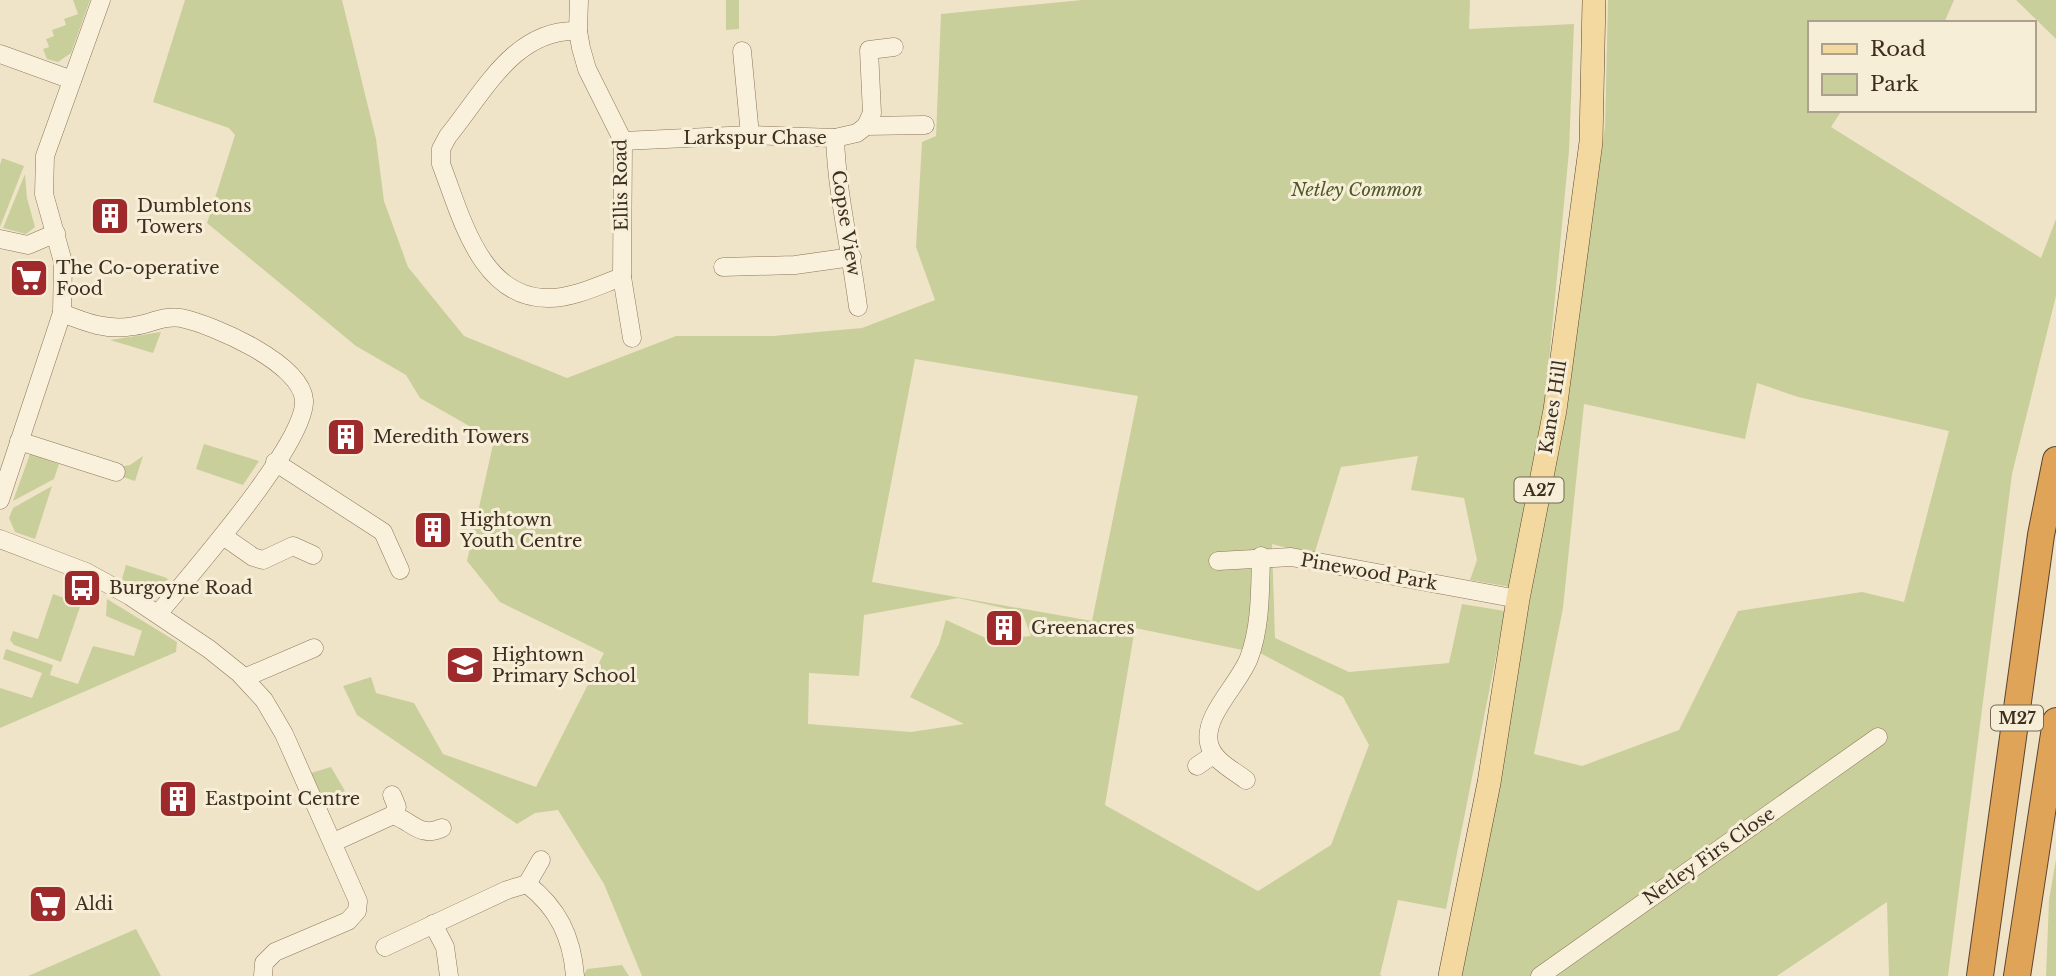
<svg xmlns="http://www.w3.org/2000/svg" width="2056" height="976" font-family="'Libre Baskerville',serif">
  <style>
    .green { fill: #c9cf9b; fill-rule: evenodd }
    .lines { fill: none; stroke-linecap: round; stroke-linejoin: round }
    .minor-casing { stroke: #8d765c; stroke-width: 19 }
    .major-casing { stroke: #5b4430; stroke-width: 24 }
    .highway-casing { stroke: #5b4430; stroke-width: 28 }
    .minor { stroke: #faf1dc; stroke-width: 18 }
    .major { stroke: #f3d9a0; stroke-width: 23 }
    .highway { stroke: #e0a458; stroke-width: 26 }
    .labels { text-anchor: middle; stroke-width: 6; stroke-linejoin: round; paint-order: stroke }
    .shield { fill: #f7eed8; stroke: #756857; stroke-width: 2 }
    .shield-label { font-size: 16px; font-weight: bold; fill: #3d2e20 }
    .street-label { font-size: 18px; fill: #3d2e20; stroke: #f7eed8 }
    .park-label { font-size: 18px; font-style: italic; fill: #4d5a26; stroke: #f7eed8 }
    .poi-label { font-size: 18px; fill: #3d2e20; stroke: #f7eed8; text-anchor: start }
  </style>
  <rect width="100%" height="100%" fill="#f0e4c8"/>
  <g class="green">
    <polygon points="73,0 90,0 71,53 58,62 47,59 43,49 49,47 46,39 54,36 52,30 66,25 64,19 78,14"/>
    <path d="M 185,0 L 342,0 L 376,139 L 384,201 L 408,267 L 464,336 L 567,378 L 676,336 L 773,336 L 862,328 L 935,300 L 916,247 L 922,142 L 936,136 L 941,14 L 1082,0 L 1470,0 L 1469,29 L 1574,24 L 1569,151 L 1545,403 L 1511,587 L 1470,580 L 1477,560 L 1464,498 L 1411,490 L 1418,456 L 1341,467 L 1314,555 L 1272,544 L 1275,638 L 1349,672 L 1449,663 L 1462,604 L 1505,611 L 1446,909 L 1398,900 L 1380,975 L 1383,976 L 642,976 L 604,884 L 558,810 L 535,813 L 517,824 L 357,715 L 343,686 L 371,677 L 376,693 L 414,703 L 443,754 L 536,787 L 604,653 L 500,602 L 467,561 L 494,440 L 420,398 L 406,375 L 356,346 L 207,223 L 235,135 L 229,128 L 153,102 ZM 915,359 L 1138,396 L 1092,621 L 872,582 ZM 958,598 L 1022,612 L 1031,636 L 990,640 L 946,620 L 939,644 L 910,697 L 964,724 L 911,732 L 808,724 L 809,673 L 859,676 L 864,615 ZM 1135,628 L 1262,654 L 1343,697 L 1369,745 L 1331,845 L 1258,891 L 1105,805 Z"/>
    <polygon points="726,0 739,0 739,29 726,30"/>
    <path d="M 1608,0 L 1954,0 L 1944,23 L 1809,23 L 1809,110 L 1842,110 L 1831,127 L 2041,258 L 2056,219 L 2056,296 L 2012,474 L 1948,976 L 1889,976 L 1887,902 L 1777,976 L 1457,976 L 1530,599 L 1576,333 L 1605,127 ZM 1757,383 L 1798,397 L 1949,431 L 1904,602 L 1862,592 L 1738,611 L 1679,730 L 1582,766 L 1534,754 L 1563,608 L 1584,404 L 1745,439 Z"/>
    <polygon points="2016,0 2056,0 2056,39"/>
    <polygon points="2,158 24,166 0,227 0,165"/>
    <polygon points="25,174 27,198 35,227 26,234 3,228"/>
    <polygon points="161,332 153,353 110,340"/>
    <polygon points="204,444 259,461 243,485 196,469"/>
    <polygon points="30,454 59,464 54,479 13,501"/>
    <polygon points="143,456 135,481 117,475 119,467 130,465"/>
    <polygon points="52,486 35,539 15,532 9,518 13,508"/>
    <path d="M 126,565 L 164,577 L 168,579 C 151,596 140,592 122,579 Z"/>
    <polygon points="53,594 81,604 61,662 14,645 10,640 13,631 38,639"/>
    <polygon points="107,599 177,642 176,652 0,728 0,688 32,698 42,673 3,659 6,649 53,665 50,675 78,684 93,646 134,656 142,631 106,616"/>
    <polygon points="331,767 345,791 324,801 311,773"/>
    <polygon points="2056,859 2056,976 2046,976 2049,900"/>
    <polygon points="136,929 161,976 28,976"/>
    <polygon points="622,965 629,976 583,976 587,969"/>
  </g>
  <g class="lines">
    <g class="minor-casing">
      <g id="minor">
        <polyline points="579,0 578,31 581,48 587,69 623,141 622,277 632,338"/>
        <path d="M 578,31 C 515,28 484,92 448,136 L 441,149 L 441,164 C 461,215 480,299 549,298 C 574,298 599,285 622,277"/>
        <polyline points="742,51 750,135"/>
        <polyline points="0,54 72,80"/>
        <polyline points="866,126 872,113 869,50 894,47"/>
        <path d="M 835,138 C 837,195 851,251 858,307"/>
        <polyline points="623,141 750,135 835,138 857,133 866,126 925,125"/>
        <polyline points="0,239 28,245 56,233"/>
        <polyline points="723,267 795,265 852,257"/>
        <path d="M 62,313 C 87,323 108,331 134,326 C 150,324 164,315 181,318 C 214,325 301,363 304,400 C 307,443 188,577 158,614"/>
        <polyline points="19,441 116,472"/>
        <polyline points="275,462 383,532 400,570"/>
        <polyline points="0,500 62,313 63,262 44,194 45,156 101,0"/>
        <polyline points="223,536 253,557 263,560 293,546 313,555"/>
        <polyline points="0,539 86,572 130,596 209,649 239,673 264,700 284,734 358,901 357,911 348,921 275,952 264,963 263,976"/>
        <polyline points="1218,561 1291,557 1518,599"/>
        <polyline points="244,678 314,648"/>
        <polyline points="1197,766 1213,755"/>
        <path d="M 1246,780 C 1233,770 1212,760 1209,743 C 1203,716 1239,684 1249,658 C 1261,626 1260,590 1261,556"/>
        <path d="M 392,795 L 397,807 L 393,815 C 413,822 420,838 442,828"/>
        <polyline points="334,842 393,815"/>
        <polyline points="527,884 541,860"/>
        <polyline points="433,924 445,947 449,976"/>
        <path d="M 385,947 L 507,890 L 527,884 C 558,908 572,937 575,976"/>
        <polyline points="1540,976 1878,737"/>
      </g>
    </g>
    <g class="major-casing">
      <polyline id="major" points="1450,976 1489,783 1518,599 1555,410 1591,142 1594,0"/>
    </g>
    <g class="highway-casing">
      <g id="highway">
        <polyline points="1980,976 2041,535 2056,460"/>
        <polyline points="2017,976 2056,721"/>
      </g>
    </g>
    <use href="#minor" class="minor"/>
    <use href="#major" class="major"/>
    <use href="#highway" class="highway"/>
  </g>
  <defs>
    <g id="building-square" transform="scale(2.0125)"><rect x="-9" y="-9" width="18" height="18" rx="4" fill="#9e2a2b" stroke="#f7eed8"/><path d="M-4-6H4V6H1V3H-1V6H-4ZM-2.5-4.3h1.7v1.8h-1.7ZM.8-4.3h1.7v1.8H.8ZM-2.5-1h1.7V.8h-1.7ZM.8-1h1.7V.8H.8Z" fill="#fff"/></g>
    <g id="supermarket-square" transform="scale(2.0125)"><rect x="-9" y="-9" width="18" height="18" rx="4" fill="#9e2a2b" stroke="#f7eed8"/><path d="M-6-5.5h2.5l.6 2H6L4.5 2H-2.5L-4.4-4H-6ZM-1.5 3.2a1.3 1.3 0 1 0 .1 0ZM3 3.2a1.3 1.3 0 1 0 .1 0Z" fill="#fff"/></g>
    <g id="bus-square" transform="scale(2.0125)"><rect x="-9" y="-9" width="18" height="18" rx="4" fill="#9e2a2b" stroke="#f7eed8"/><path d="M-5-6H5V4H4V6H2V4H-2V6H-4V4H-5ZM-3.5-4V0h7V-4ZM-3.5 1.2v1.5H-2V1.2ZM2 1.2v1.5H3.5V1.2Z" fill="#fff"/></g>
    <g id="school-square" transform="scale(2.0125)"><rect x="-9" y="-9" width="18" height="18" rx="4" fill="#9e2a2b" stroke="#f7eed8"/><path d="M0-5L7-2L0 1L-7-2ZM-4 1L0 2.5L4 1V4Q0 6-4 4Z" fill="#fff"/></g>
  </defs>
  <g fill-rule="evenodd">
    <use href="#building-square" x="110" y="216"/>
    <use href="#supermarket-square" x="29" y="278"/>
    <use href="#building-square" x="346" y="437"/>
    <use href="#building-square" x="433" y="530"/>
    <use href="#bus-square" x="82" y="588"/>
    <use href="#building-square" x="1004" y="628"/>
    <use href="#school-square" x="465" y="665"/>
    <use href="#building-square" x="178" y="799"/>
    <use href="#supermarket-square" x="48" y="904"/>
  </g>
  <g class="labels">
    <g class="shield">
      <rect x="1514.5" y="477.5" width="49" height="25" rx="5"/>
      <rect x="1991" y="705.5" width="52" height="25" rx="5"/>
    </g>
    <g class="shield-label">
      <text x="1539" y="496">A27</text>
      <text x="2017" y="724">M27</text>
    </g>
    <g class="street-label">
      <text x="755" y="144">Larkspur Chase</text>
      <text transform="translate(621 185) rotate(-91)" y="6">Ellis Road</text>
      <text transform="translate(846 223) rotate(81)" y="6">Copse View</text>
      <text transform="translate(1553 407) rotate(-81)" y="6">Kanes Hill</text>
      <text transform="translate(1369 572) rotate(10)" y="6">Pinewood Park</text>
      <text transform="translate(1709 856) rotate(-35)" y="6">Netley Firs Close</text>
    </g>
    <g class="park-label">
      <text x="1357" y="196">Netley Common</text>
    </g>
    <g class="poi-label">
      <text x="137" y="212">Dumbletons<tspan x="137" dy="21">Towers</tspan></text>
      <text x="56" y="274">The Co-operative<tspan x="56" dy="21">Food</tspan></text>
      <text x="373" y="443">Meredith Towers</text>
      <text x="460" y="526">Hightown<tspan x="460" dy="21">Youth Centre</tspan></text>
      <text x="109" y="594">Burgoyne Road</text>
      <text x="1031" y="634">Greenacres</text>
      <text x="492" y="661">Hightown<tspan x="492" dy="21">Primary School</tspan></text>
      <text x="205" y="805">Eastpoint Centre</text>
      <text x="75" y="910">Aldi</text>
    </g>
  </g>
  <rect x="1808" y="21" width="228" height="91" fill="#f7eed8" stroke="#ada18e" stroke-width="2"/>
  <rect x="1822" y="44" width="35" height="10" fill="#f3d9a0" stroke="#ada18e" stroke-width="2"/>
  <text x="1870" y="56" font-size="21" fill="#3d2e20">Road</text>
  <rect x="1822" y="74" width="35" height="21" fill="#c9cf9b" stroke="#ada18e" stroke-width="2"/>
  <text x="1870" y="91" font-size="21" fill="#3d2e20">Park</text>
</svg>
